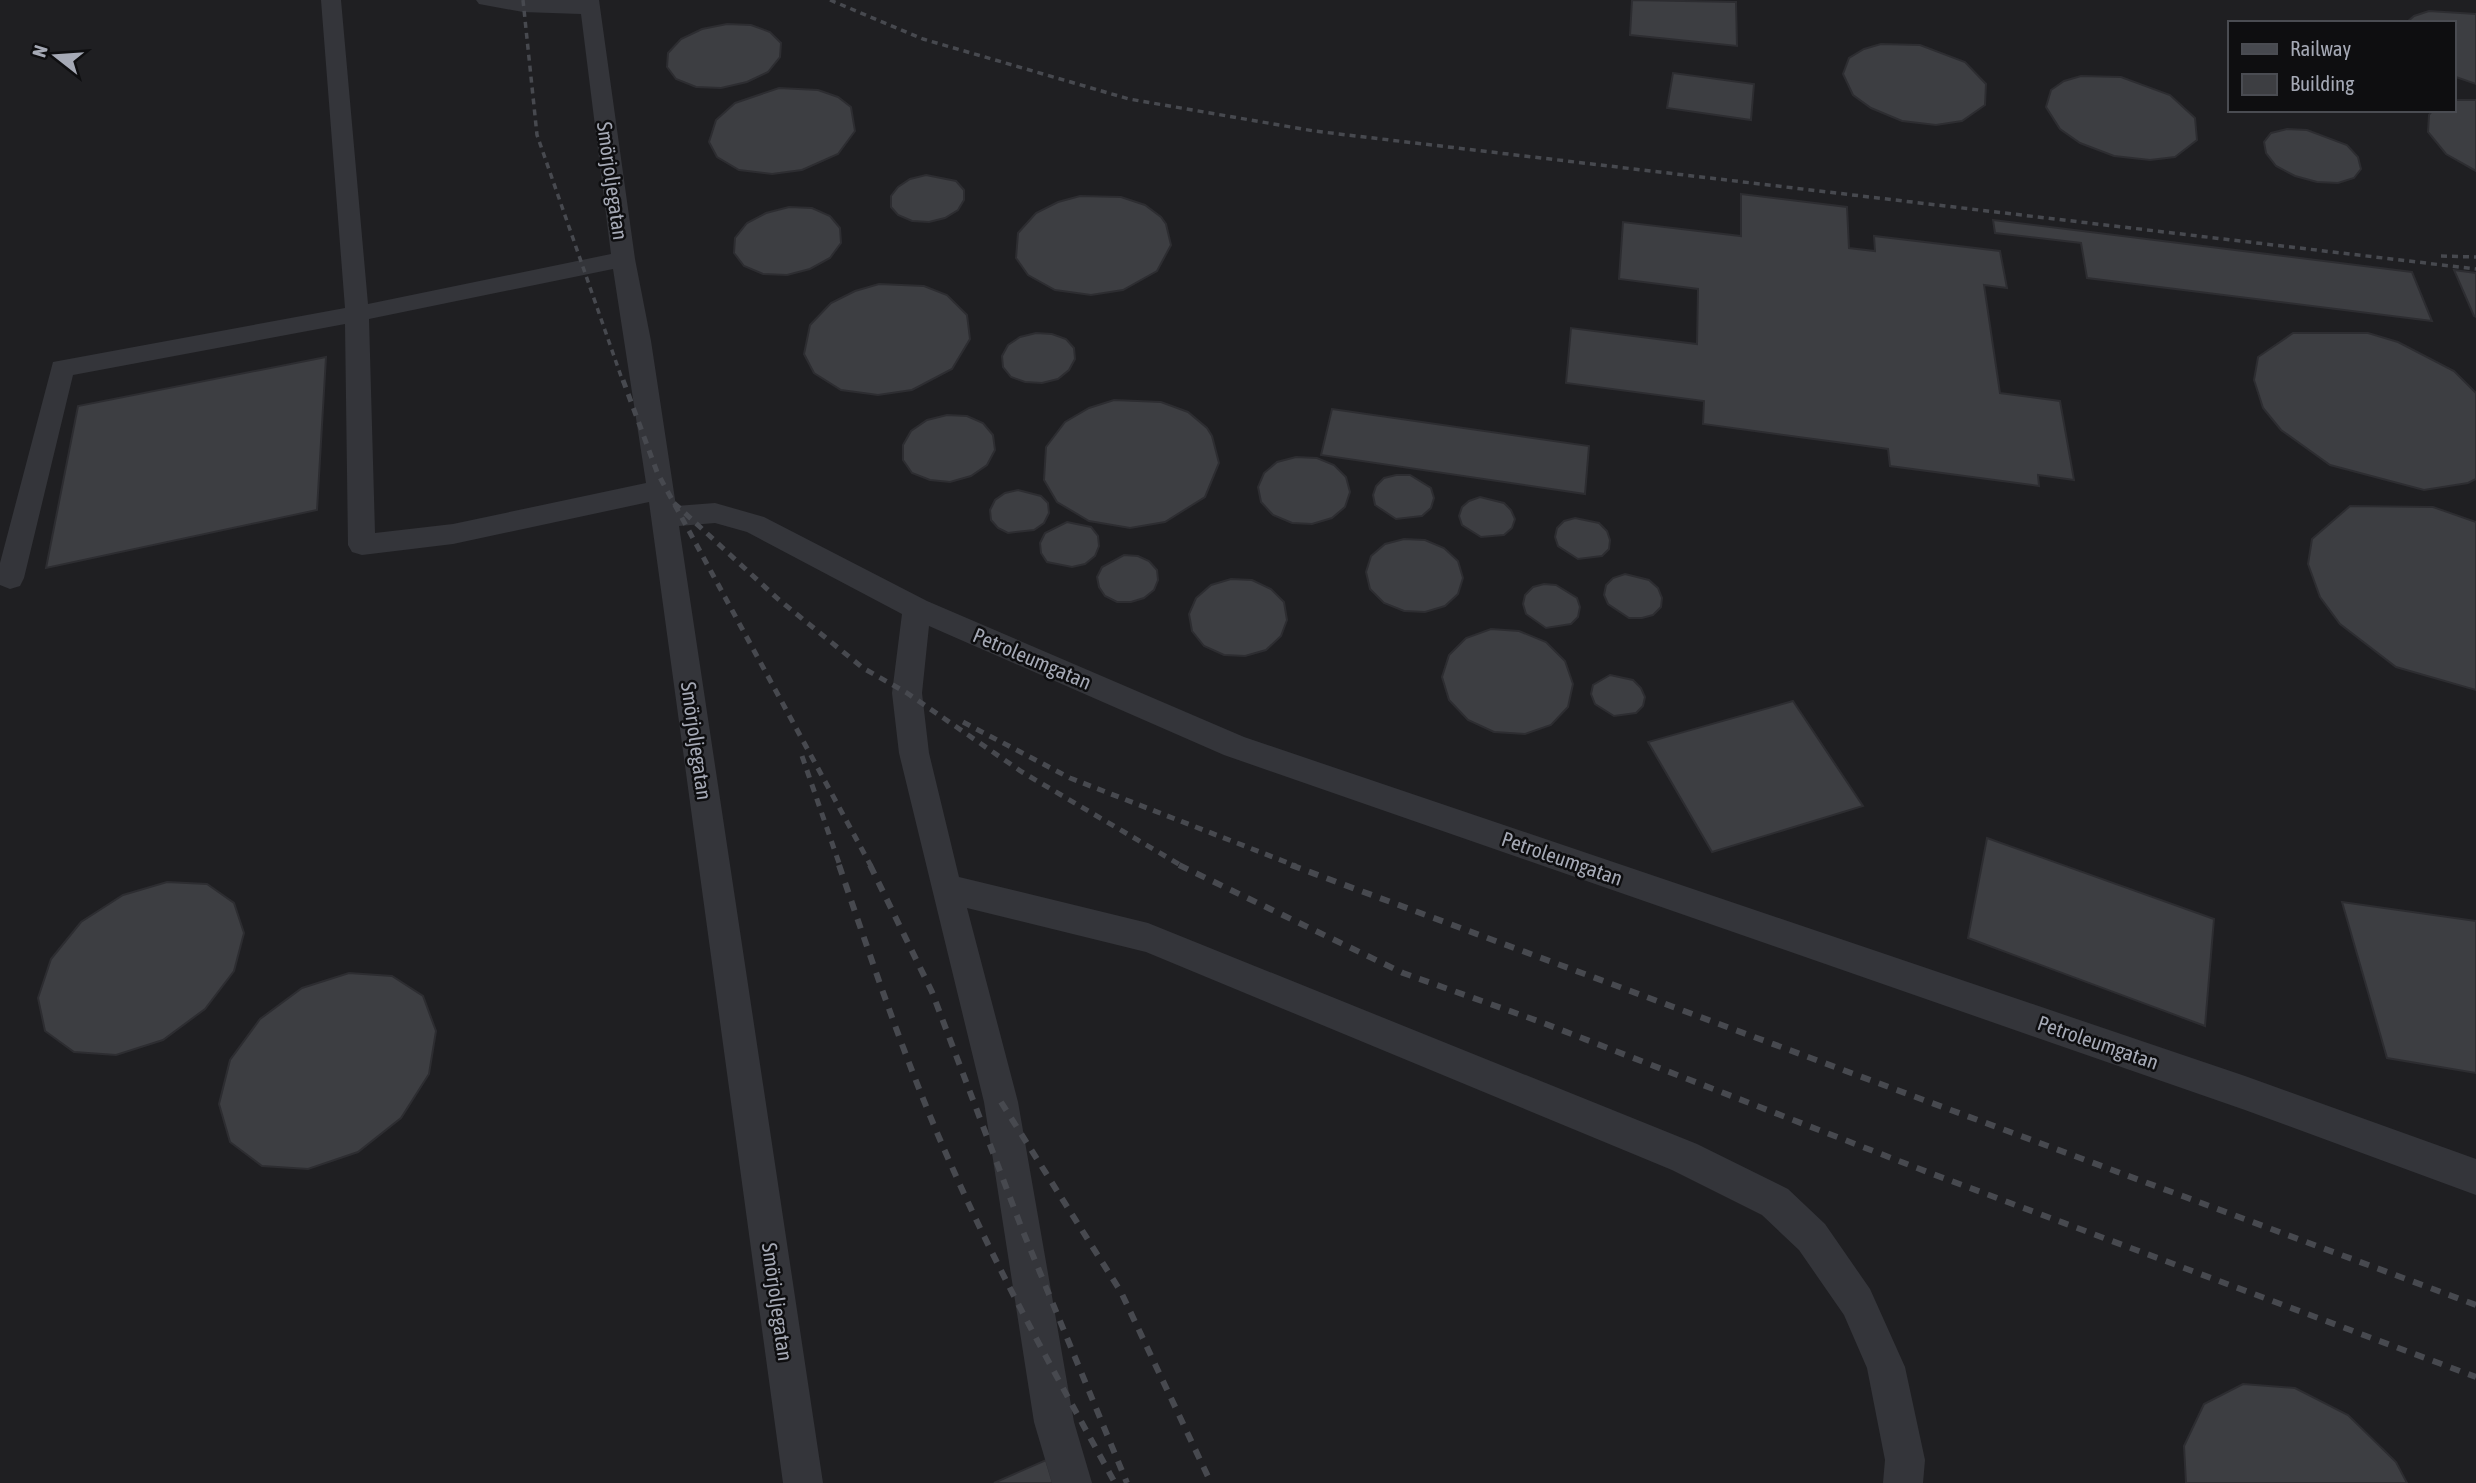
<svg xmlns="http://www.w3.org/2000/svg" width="2476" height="1483" font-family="'Asap Condensed',sans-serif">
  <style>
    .built { fill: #1f1f22; fill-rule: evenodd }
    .building { fill: #3d3e42; stroke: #2d2d31; stroke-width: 2 }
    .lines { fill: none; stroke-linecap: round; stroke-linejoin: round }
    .lane { fill: #34353a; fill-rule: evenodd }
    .rail-far2 { stroke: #47494f; stroke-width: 3.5; stroke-dasharray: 6 5; stroke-linecap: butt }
    .rail-far1 { stroke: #47494f; stroke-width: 5; stroke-dasharray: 8 7; stroke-linecap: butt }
    .rail { stroke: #47494f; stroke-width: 6; stroke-dasharray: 10 9; stroke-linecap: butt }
    .labels { text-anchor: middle; stroke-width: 5; stroke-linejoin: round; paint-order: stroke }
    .street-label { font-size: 21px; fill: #a5a9b5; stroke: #0e0e10 }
  </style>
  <rect width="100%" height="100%" fill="#131315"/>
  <path class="built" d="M 0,0 L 2476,0 L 2476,1483 L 0,1483 ZM 2229,23 L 2453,23 L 2453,110 L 2229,110 Z"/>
  <g class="building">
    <polygon points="1632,0 1736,2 1737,46 1630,35"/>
    <polygon points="2429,11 2476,14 2476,84 2453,76 2453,23 2406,23 2414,16"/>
    <polygon points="727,24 751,25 770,32 781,43 780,57 768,72 747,82 721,88 696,87 676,79 667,67 668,53 681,39 702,29"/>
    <polygon points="1881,44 1920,45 1965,62 1986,84 1985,105 1962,121 1936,125 1902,121 1871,108 1853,95 1843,74 1849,58 1864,49"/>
    <polygon points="1673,73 1754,84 1751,120 1667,108"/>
    <polygon points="2081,76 2121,77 2170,95 2195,118 2197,140 2175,157 2150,160 2114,156 2080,143 2060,129 2046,107 2051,90 2064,81"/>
    <polygon points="779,88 818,90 838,97 851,107 855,131 838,154 802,170 772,174 739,170 717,157 709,142 716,120 735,103"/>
    <polygon points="2455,100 2476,100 2476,171 2446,154 2428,132 2429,115 2433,110 2453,110"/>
    <polygon points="2287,129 2307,130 2347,145 2358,157 2361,169 2354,178 2338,183 2317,182 2295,176 2276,166 2266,153 2264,142 2271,133"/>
    <polygon points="926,175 956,181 964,190 964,200 958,210 945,218 929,222 912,221 898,215 891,207 891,196 898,187 910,179"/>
    <polygon points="1741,194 1847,207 1849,248 1875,251 1874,236 2000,251 2007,288 1984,285 2000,393 2060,401 2074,480 2038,475 2039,486 1890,466 1888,449 1703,424 1704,401 1566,383 1571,328 1697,344 1698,289 1619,279 1623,222 1741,236"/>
    <polygon points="1080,196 1121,197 1145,205 1161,217 1166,224 1171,245 1157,271 1123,290 1091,295 1055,290 1028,275 1016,258 1018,233 1036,213 1058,202"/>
    <polygon points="789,207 812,208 830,216 840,228 841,243 830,258 810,269 787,275 763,274 744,266 734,253 735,238 747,223 766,213"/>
    <polygon points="1993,220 2412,272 2432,321 2087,278 2081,243 1995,233"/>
    <polygon points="2454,270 2476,273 2476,317 2474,316"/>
    <polygon points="879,284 924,286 947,295 967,315 970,339 952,369 912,390 878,395 841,390 814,373 804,354 810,325 831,303 855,291"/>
    <polygon points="1036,333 1052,334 1066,339 1074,348 1075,359 1069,370 1058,379 1042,383 1025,382 1011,377 1003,367 1002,356 1008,345 1020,337"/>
    <polygon points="2293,333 2368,333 2398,342 2454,371 2476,393 2476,479 2468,483 2424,490 2330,465 2281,430 2263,408 2254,380 2258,357"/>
    <polygon points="326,357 317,510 46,568 78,406"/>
    <polygon points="1114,400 1161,402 1188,412 1207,428 1212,436 1219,463 1205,497 1165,522 1130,528 1089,521 1057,502 1044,480 1046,447 1065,422 1089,408"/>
    <polygon points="1332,409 1589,446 1585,494 1321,455"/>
    <polygon points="947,415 967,416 983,423 993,435 995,450 987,465 971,476 950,482 930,480 912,473 903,460 903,445 911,431 927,420"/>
    <polygon points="1296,457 1317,458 1334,465 1346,477 1350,492 1345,507 1332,518 1312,524 1292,523 1273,515 1261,502 1258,487 1264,473 1277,462"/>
    <polygon points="1396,475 1410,475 1431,488 1434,498 1431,508 1422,516 1396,519 1375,505 1373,495 1376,486 1384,478"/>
    <polygon points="1018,490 1041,496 1048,503 1049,513 1044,523 1034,530 1008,533 998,528 991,520 990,510 995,500 1005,493"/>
    <polygon points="1480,497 1504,503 1511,510 1515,519 1512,528 1504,535 1481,537 1462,525 1459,516 1462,507 1469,501"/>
    <polygon points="2350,506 2433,507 2476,522 2476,690 2396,667 2340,624 2320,597 2308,564 2312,539"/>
    <polygon points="1575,518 1599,523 1607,531 1610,540 1609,549 1602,556 1578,559 1558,546 1555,537 1557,528 1564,521"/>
    <polygon points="1067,522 1091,527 1098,536 1099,546 1095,556 1085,564 1072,567 1047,562 1041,553 1040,543 1045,533"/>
    <polygon points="1404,539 1425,540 1444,548 1458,561 1463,578 1458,594 1445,606 1425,612 1404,611 1384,603 1370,589 1366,572 1371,556 1385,544"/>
    <polygon points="1124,555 1138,556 1149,561 1157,570 1158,580 1154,590 1144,598 1131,602 1117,602 1105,596 1099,587 1097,577 1102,567"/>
    <polygon points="1625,574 1649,580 1658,588 1662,598 1661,607 1653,615 1642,618 1629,618 1608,604 1604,595 1606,585 1613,578"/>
    <polygon points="1231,579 1252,580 1271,589 1284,602 1287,620 1281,636 1266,650 1245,656 1224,655 1204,646 1192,631 1189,614 1196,598 1211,585"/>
    <polygon points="1544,584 1556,585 1577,598 1580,607 1578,617 1571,624 1546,628 1526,614 1523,604 1525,595 1533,587"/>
    <polygon points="1491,629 1519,631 1546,642 1565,661 1573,684 1568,707 1551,725 1525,734 1494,732 1468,720 1449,700 1442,677 1449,655 1466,638"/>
    <polygon points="1610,675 1633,680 1641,688 1645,697 1643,706 1636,713 1614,716 1595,704 1591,694 1593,685"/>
    <polygon points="1793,701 1863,806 1712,852 1648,742"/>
    <polygon points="1987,838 2214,919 2205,1026 1968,938"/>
    <polygon points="167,882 207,884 234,903 244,933 234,971 205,1009 163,1040 116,1055 74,1052 45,1031 38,998 51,959 81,922 123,895"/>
    <polygon points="2342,902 2476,921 2476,1073 2387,1058"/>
    <polygon points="349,973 392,976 423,996 436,1031 429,1074 401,1118 358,1152 308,1169 262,1166 230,1142 219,1104 230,1060 260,1019 302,988"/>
    <polygon points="2243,1384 2295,1388 2348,1415 2396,1462 2407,1483 2186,1483 2184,1446 2204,1404"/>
    <polygon points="1046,1460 1053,1483 994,1483"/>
  </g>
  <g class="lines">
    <path class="lane" d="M 321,0 L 341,0 L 368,304 L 611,254 L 581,14 L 523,12 L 479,4 L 476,0 L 599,0 L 635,259 L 651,341 L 676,506 L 715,503 L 764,517 L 927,601 L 1244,737 L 2245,1076 L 2476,1159 L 2476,1195 L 2245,1110 L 1224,755 L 929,626 L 922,693 L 929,753 L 959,877 L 1148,923 L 1697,1144 L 1788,1189 L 1825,1224 L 1870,1289 L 1905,1367 L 1925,1460 L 1923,1483 L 1883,1483 L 1885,1460 L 1867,1368 L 1844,1315 L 1799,1250 L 1762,1215 L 1672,1170 L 1146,952 L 967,908 L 1018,1102 L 1074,1422 L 1092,1483 L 1052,1483 L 1034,1422 L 984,1102 L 899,753 L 892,693 L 902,614 L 747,532 L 715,523 L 679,526 L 823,1483 L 783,1483 L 649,502 L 453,544 L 362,555 L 352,552 L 348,545 L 345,324 L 73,375 L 24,578 L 20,586 L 10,589 L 0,585 L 0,563 L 53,362 L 345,308 ZM 613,269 L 646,483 L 453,524 L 375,533 L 369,319 Z"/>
    <g class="rail-far2">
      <polyline points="523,0 537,135 623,382"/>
      <polyline points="830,0 923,39 1129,99 1314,131 2476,269"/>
      <polyline points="2441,256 2476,257"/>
    </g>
    <g class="rail-far1">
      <polyline points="623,380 657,472 871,866"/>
      <polyline points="674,503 778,599 863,668 907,693 1022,772 1182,866"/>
      <polyline points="963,722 1070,778 1296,866"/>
      <polyline points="802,756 840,866"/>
    </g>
    <g class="rail">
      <path d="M 839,865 C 874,967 908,1069 952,1167 C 1000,1276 1058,1379 1115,1483"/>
      <polyline points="870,865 932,992 1022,1229 1127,1483"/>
      <polyline points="1179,865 1403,973 1538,1021 1930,1173 2476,1377"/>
      <polyline points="1291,865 2476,1305"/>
      <polyline points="1001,1102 1121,1292 1211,1483"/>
    </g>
  </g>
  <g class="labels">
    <g class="street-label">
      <text transform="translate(612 181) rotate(82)" y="7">Smörjoljegatan</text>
      <text transform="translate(1032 659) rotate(23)" y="7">Petroleumgatan</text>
      <text transform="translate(696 741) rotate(82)" y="7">Smörjoljegatan</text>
      <text transform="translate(1562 859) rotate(19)" y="7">Petroleumgatan</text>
      <text transform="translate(2098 1043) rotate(19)" y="7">Petroleumgatan</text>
      <text transform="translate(777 1302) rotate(82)" y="7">Smörjoljegatan</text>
    </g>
  </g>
  <rect x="2228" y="21" width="228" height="91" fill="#0e0e10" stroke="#4a4c52" stroke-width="2"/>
  <rect x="2242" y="44" width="35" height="10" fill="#47494f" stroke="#4a4c52" stroke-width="2"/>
  <text x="2290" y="56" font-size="21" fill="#a5a9b5">Railway</text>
  <rect x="2242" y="74" width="35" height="21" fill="#3d3e42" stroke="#4a4c52" stroke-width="2"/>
  <text x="2290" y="91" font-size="21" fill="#a5a9b5">Building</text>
  <g transform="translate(56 56) rotate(287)" stroke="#0e0e10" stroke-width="5" paint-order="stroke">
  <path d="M0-5L12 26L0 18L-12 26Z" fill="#a5a9b5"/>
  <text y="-10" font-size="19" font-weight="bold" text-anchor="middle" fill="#a5a9b5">N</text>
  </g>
</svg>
